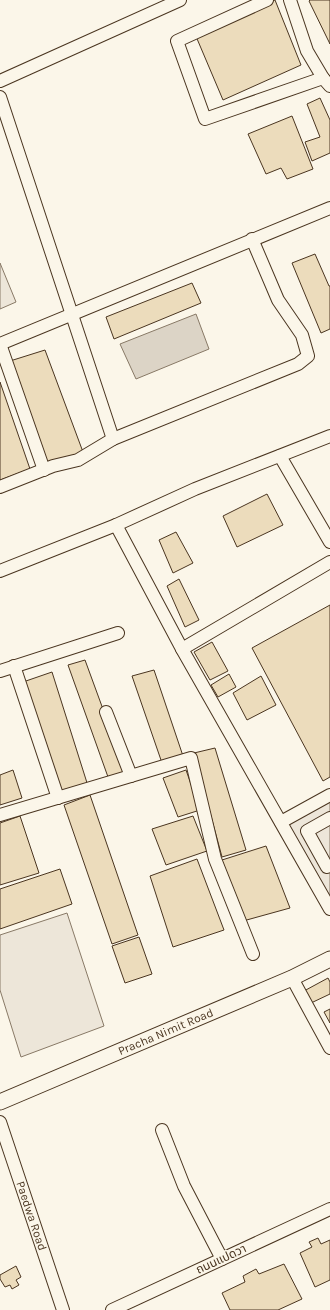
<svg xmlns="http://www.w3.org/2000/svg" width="330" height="1310" font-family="Karla,'Noto Sans Thai',sans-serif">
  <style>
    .green { fill: #ede6d9; stroke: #887966 }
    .water { fill: #dcd4c6; stroke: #887966 }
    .building { fill: #ecdcbc; stroke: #4a3520 }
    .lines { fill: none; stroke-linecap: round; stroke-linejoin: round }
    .minor-casing { stroke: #4a3520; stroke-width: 14 }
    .major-casing { stroke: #4a3520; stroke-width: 17 }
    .minor { stroke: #fbf6e9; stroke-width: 12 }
    .major { stroke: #fbf6e9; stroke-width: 15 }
    .labels { text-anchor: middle; stroke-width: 3; stroke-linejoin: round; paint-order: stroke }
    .street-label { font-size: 12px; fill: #4a3520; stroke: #fbf6e9 }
  </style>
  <rect width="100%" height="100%" fill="#fbf6e9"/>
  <g class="green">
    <polygon points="0,263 16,302 0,309"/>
    <polygon points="330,795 330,909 281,822"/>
    <polygon points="67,913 104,1026 21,1057 0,990 0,935"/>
  </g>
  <polygon class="water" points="196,314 209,349 136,379 120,344"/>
  <g class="building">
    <polygon points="275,0 301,65 223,100 195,34"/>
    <polygon points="310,0 330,0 330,44 309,1"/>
    <polygon points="320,98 330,120 330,153 312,161 305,142 320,137 307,104"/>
    <polygon points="292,116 313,169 287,179 281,168 266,174 248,134"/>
    <polygon points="315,254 329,286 330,286 330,329 321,333 292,263"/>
    <polygon points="192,283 201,303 114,339 106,317"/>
    <polygon points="45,350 83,452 47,464 10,361"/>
    <polygon points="0,382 30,469 0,480"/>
    <polygon points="267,494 283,525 237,547 223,516"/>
    <polygon points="176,532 193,563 173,573 159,540"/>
    <polygon points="179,579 199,620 185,627 167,586"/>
    <polygon points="330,605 330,777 323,781 252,648"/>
    <polygon points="212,642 228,671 210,680 194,652"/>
    <polygon points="85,660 126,772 108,777 68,665"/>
    <polygon points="154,670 183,756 162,763 132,676"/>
    <polygon points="52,672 88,786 61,793 23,682"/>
    <polygon points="229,674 236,687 218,697 211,685"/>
    <polygon points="261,676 276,705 247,720 233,693"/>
    <polygon points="215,748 246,850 222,857 194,753"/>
    <polygon points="13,770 22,798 0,805 0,775"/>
    <polygon points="186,770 200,810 178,817 163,778"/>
    <polygon points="90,795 138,935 112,944 64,805"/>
    <polygon points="20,816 39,873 0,885 0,823"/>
    <polygon points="193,816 207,851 166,865 152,829"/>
    <polygon points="266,846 290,908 243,921 222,860"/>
    <polygon points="197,859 224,930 173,947 150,876"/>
    <polygon points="60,869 72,904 0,929 0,889"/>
    <polygon points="139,937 152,974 125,983 112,946"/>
    <polygon points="328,978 330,982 330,994 311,1003 304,991"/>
    <polygon points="330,1009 330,1023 324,1012"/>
    <polygon points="318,1238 321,1244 330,1240 330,1280 315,1287 300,1253 312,1247 309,1242"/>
    <polygon points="284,1264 302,1299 278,1310 230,1310 222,1293 245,1282 243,1276 256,1269 259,1274"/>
    <polygon points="16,1266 21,1277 16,1280 19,1285 12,1289 10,1285 5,1287 0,1279 0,1275"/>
  </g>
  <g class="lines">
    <g class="minor-casing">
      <g id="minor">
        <polyline points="267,0 177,41 205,119 323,78"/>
        <polyline points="290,0 307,51 323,78 330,86"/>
        <polyline points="0,81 180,0"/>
        <polyline points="0,97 113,439"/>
        <polyline points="0,344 330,208"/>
        <polyline points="0,344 44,470"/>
        <polyline points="280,456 330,542"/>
        <polyline points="0,487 53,466 78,460 113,439 298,364 308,356 302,335 278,300 252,239"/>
        <polyline points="116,525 182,649 330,909"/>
        <polyline points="0,571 116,525 195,489 330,436"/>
        <polyline points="182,649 330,562"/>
        <polyline points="14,666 58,798"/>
        <polyline points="0,671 118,633"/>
        <polyline points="106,712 131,776"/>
        <polyline points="0,815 191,758 215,859 253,954"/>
        <polyline points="281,822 330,795"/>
        <polyline points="327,867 307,831 330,818"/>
        <polyline points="292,978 330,1048"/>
        <path id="s1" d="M 0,1122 L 63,1310"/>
        <polyline points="162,1130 184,1186 222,1259"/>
        <polyline points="112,1310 330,1209"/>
      </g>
    </g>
    <g class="major-casing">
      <g id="major">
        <path id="s2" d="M 0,1102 L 292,978 L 330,959"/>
      </g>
    </g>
    <use href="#minor" class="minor"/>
    <use href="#major" class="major"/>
  </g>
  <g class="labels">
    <g class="street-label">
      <text dy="4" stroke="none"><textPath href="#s2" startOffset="180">Pracha Nimit Road</textPath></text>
      <text dy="4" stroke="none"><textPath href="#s1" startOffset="99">Paedwa Road</textPath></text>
      <text transform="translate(221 1259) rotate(-25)" y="4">ถนนแปดวา</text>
    </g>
  </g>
</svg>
